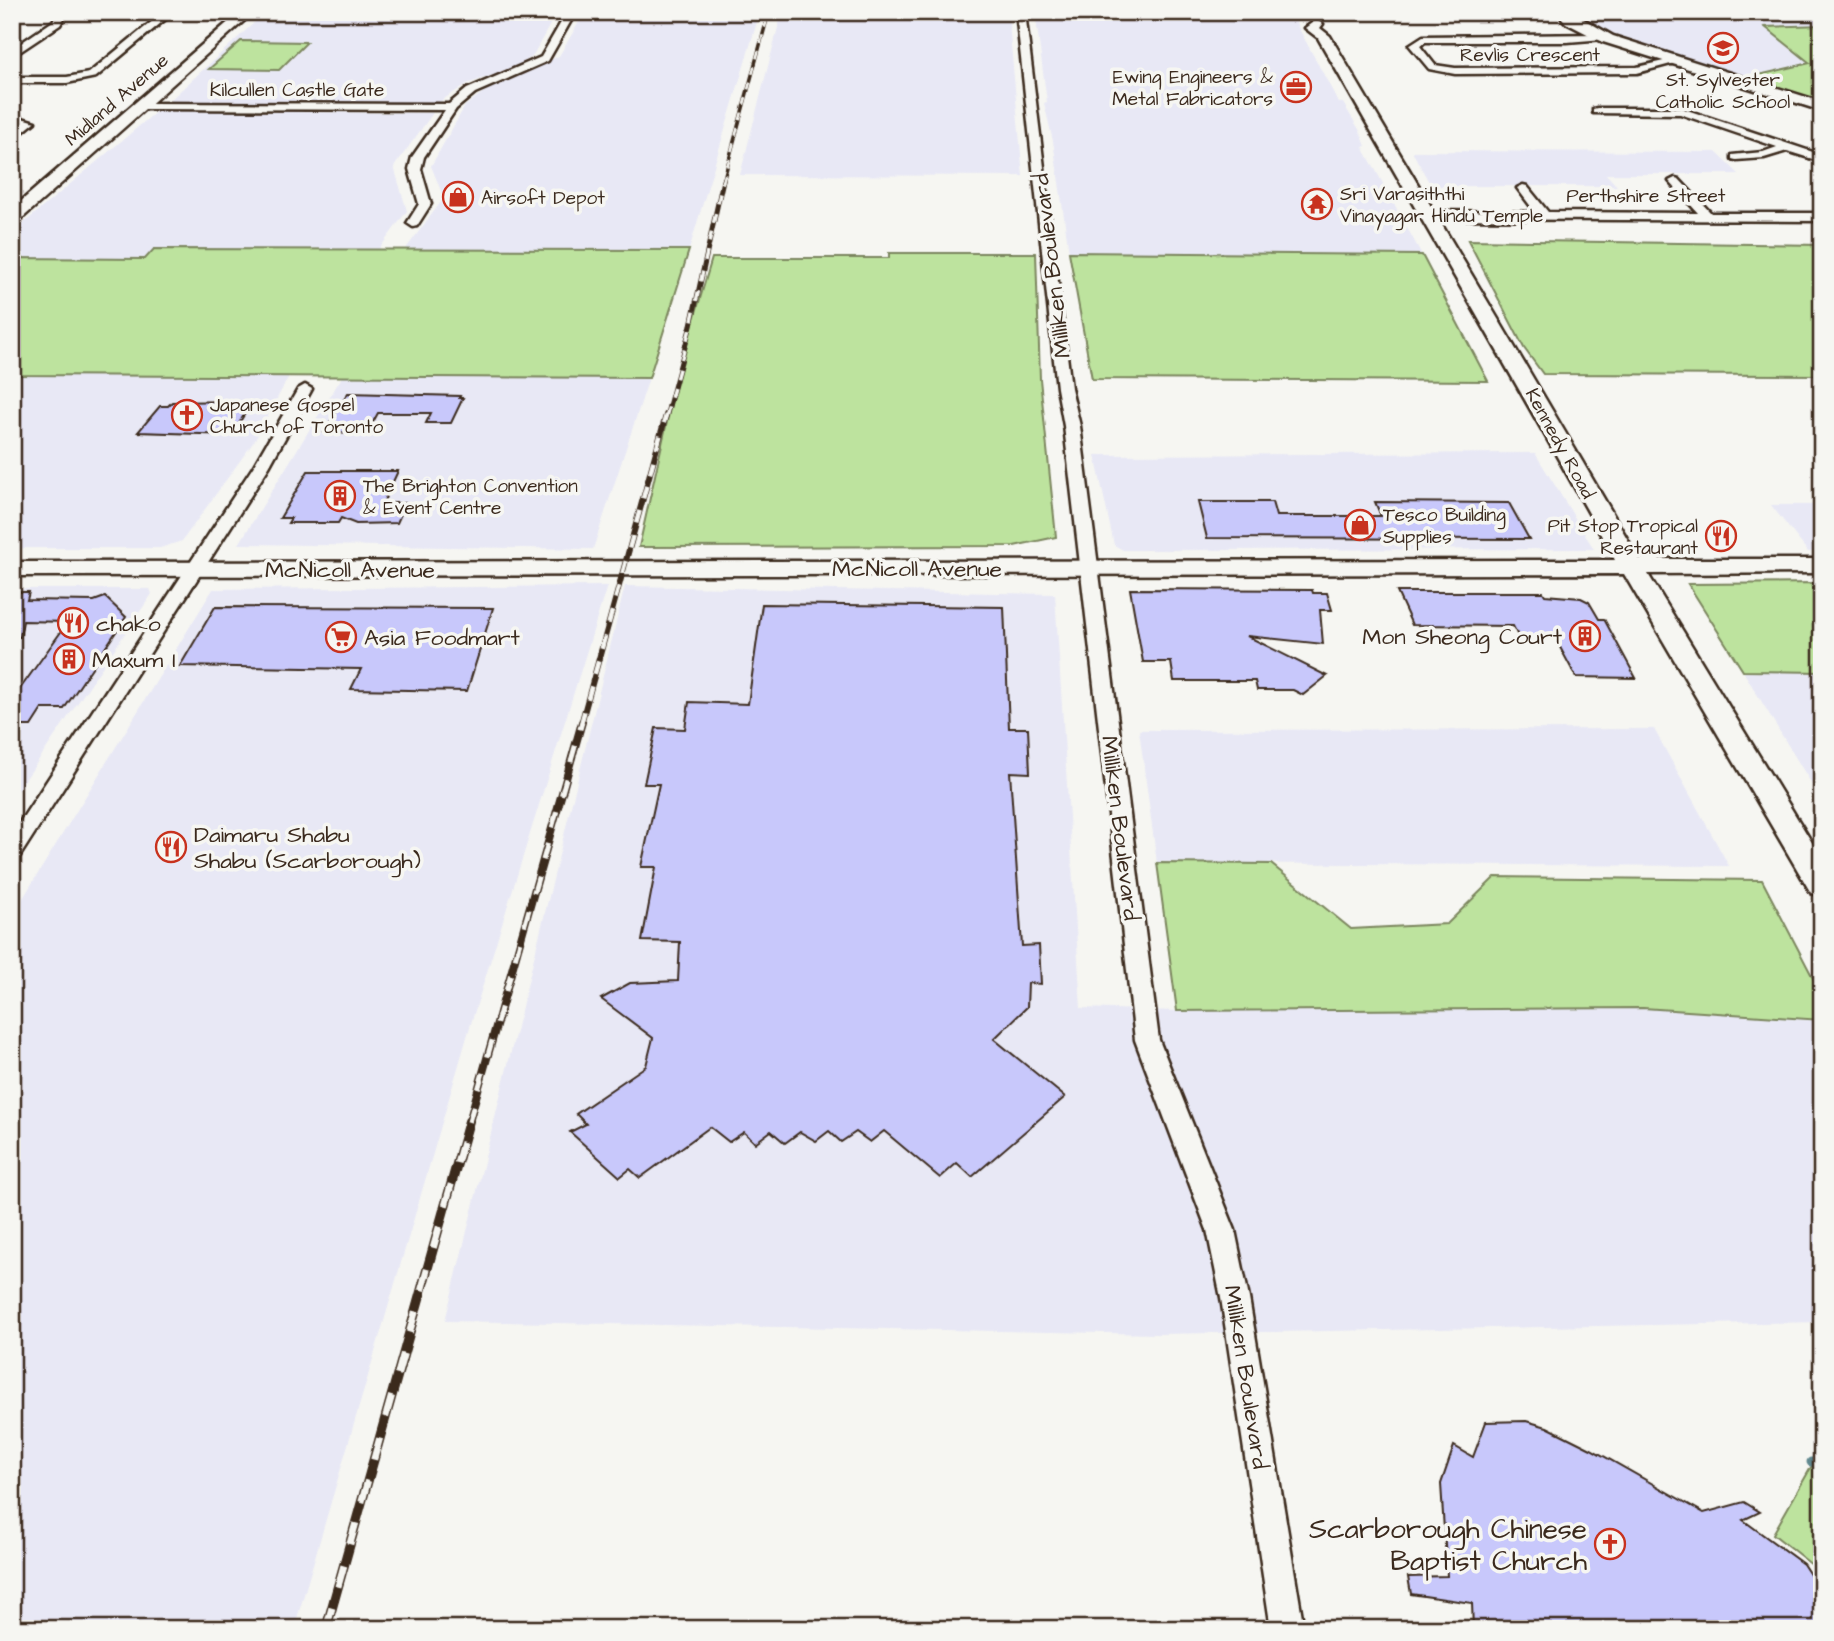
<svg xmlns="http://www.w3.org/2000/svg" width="1834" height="1641" font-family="'Architects Daughter',sans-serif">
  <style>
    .built { fill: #e8e8f5 }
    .green { fill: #bde39e; stroke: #7c865e; stroke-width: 2 }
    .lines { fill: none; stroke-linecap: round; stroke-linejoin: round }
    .stream { stroke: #61888f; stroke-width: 9 }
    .building { fill: #c8c8fb; stroke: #3b2a1e; stroke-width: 2 }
    .street-casing { stroke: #3b2a1e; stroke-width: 5 }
    .secondary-casing { stroke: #3b2a1e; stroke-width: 5 }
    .street { fill: #f6f6f2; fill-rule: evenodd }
    .secondary { fill: #f6f6f2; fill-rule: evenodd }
    .rail-far4-casing { stroke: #3b2a1e; stroke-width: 3.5 }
    .rail-far3-casing { stroke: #3b2a1e; stroke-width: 5 }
    .rail-far2-casing { stroke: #3b2a1e; stroke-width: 6 }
    .rail-far1-casing { stroke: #3b2a1e; stroke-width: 8 }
    .rail-casing { stroke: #3b2a1e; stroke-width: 10 }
    .rail-far4 { stroke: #f6f6f2; stroke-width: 2.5; stroke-dasharray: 8; stroke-linecap: butt }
    .rail-far3 { stroke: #f6f6f2; stroke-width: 3.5; stroke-dasharray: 10; stroke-linecap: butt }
    .rail-far2 { stroke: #f6f6f2; stroke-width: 4.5; stroke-dasharray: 13; stroke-linecap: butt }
    .rail-far1 { stroke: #f6f6f2; stroke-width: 5; stroke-dasharray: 17; stroke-linecap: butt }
    .rail { stroke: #f6f6f2; stroke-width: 7; stroke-dasharray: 22; stroke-linecap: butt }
    .labels { text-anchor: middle; stroke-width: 7; stroke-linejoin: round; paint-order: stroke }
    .far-street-label { font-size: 19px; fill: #3b2a1e; stroke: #f6f6f2 }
    .far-poi-label { font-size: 19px; fill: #3b2a1e; stroke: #f6f6f2; text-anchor: start }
    .street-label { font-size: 23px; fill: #3b2a1e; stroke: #f6f6f2 }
    .poi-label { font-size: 23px; fill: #3b2a1e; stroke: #f6f6f2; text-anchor: start }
    .near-poi-label { font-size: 28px; fill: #3b2a1e; stroke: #f6f6f2; text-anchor: end }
  </style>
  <rect width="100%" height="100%" fill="#f6f6f2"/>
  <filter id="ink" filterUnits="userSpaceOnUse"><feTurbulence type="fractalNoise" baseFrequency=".0143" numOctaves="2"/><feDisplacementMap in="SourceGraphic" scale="14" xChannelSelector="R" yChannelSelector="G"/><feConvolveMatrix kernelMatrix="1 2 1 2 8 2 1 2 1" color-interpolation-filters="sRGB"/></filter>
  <g filter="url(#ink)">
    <g class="built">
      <polygon points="266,12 557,12 532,57 513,68 467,84 439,102 169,101"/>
      <polygon points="585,12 760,12 689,250 405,250 444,198 431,166 465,106 486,90 559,56"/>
      <polygon points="782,12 1008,12 1023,176 740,175"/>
      <polygon points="1035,12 1290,12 1339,103 1343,103 1360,131 1366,146 1363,147 1422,255 1069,252 1053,141 1044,103 1047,102"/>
      <polygon points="1583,12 1822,12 1822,25 1766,27 1810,63 1746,78 1611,34 1596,26"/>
      <polygon points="157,111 433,113 394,167 407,211 379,249 155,249 145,259 12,258 12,233"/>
      <polygon points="1412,151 1716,152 1739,174 1606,174 1617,186 1431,186"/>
      <polygon points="12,375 289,376 255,440 182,541 160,548 12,548"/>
      <polygon points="342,377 649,378 593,549 239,544"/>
      <polygon points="1535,453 1594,549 1123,550 1114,545 1095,455"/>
      <polygon points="1771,505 1822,505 1822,551 1808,552"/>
      <polygon points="607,586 469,1030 294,1629 12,1629 12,916 213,589"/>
      <polygon points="625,586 1055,594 1081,1008 1177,1011 1643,1008 1822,1020 1822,1322 1160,1334 445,1321"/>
      <polygon points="12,589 150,589 152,594 12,799"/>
      <polygon points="1743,671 1822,672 1822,801"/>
      <polygon points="1654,729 1729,866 1157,863 1139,730"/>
    </g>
    <g class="green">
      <polygon points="1822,25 1822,102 1746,78 1810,63 1765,27"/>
      <polygon points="241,41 307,42 279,70 209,69"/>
      <polygon points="1468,240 1822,245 1822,375 1543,374 1524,348"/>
      <polygon points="154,249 689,250 649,378 12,375 12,258 145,259"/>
      <polygon points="1069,252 1422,255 1488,381 1092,379"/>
      <polygon points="889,253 1036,253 1040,379 1056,537 1014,546 639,547 677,377 712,258 889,258"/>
      <polygon points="1822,583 1822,672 1743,671 1688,584"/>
      <polygon points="1157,863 1271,864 1351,929 1447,924 1495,877 1762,880 1822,995 1822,1020 1643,1008 1177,1011"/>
      <polygon points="1822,1448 1822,1573 1773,1534"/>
    </g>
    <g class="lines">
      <polyline class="stream" points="1811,1462 1822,1462"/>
    </g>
    <g class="building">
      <polygon points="348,393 460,396 459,398 463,398 451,423 426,423 431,413 378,413 367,433 324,432"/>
      <polygon points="237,401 247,410 232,435 138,432 160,406 168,406 172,402"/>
      <polygon points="308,471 398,471 383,503 406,503 397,523 356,524 341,518 338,523 288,523 291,518 280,518"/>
      <polygon points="1198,502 1272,502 1276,516 1381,516 1375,502 1509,503 1529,539 1207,538"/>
      <polygon points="1130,589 1312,590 1313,593 1327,593 1332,610 1320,610 1323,644 1247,636 1327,676 1303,695 1293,690 1257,690 1255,681 1174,681 1171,662 1143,662"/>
      <polygon points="12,592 29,592 27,600 94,601 105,597 126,617 64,709 42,709 31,726 12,726 12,700 68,622 23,621 20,637 12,637"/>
      <polygon points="1397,592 1543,592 1545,595 1581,598 1589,602 1599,619 1604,619 1636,678 1576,677 1555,638 1519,638 1513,626 1412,625"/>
      <polygon points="762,604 1004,607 1009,728 1028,728 1030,773 1010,772 1022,946 1039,945 1041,984 1028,983 1027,1007 994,1039 1065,1097 972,1177 957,1163 940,1178 884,1131 870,1142 856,1132 841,1142 829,1131 816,1141 800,1132 785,1143 771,1131 755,1143 744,1132 729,1142 710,1127 640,1178 630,1169 620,1177 570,1132 586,1124 576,1114 646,1066 653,1038 601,999 630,983 678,981 680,942 642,941 656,867 641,867 659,784 644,784 656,728 685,729 689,702 748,704"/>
      <polygon points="215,607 493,608 467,691 351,689 361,669 180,666"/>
      <polygon points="1526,1421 1547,1427 1591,1449 1704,1513 1744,1502 1760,1512 1743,1520 1803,1564 1822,1593 1822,1629 1473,1629 1472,1603 1411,1594 1408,1577 1447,1576 1441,1484 1454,1446 1473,1457 1486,1422"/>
    </g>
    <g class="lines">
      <g class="street-casing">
        <g id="street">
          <polygon points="58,12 148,12 167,18 96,77 67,83 12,83 12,77 67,77 89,73 155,19 144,17 65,17 60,25 12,57 12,49 53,21"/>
          <polygon points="567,12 576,12 548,61 475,93 456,109 424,157 421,169 431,204 417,226 413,227 407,223 419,204 409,169 412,157 445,110 142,109 137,106 142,103 449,104 467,89 541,57"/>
          <polygon points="1016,12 1025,12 1071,388 1080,426 1159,1040 1235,1230 1249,1298 1304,1629 1271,1629 1221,1298 1207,1230 1135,1040 1064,426 1057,388"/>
          <polygon points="1601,34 1604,35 1604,39 1567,42 1425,42 1420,46 1435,65 1455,68 1637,67 1677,58 1682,61 1637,73 1455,74 1429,69 1409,45 1423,36"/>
          <polygon points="1597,108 1681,108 1822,155 1822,162 1787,151 1764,158 1736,160 1732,159 1732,155 1763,152 1777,147 1680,114 1593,113 1593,109"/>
          <polygon points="12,115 35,122 12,141 12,132 22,123 12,121"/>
          <polygon points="1675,178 1679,179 1711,213 1822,213 1822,221 1428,219 1422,215 1428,211 1535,212 1517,188 1523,185 1527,186 1548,212 1698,213 1669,181"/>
          <polygon points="305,385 312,389 269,467 20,856 12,858 12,834 253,467 298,389"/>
        </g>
      </g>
      <g class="secondary-casing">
        <g id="secondary">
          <polygon points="240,12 254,12 18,222 12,223 12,209"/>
          <polygon points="1557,12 1571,12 1613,36 1822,102 1822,111 1603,42 1566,23"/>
          <path d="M 1316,20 L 1323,24 L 1320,28 L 1330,36 C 1433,211 1538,384 1639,559 L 1822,559 L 1822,573 L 1648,574 L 1822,859 L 1822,896 L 1811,893 L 1624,574 L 12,576 L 12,562 L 1615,560 C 1518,385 1417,212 1318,38 L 1305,28 Z"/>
        </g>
      </g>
      <use href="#street" class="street"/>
      <use href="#secondary" class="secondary"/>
      <g class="rail-far4-casing">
        <polyline id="rail-far4" points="723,182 769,12"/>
      </g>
      <g class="rail-far3-casing">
        <polyline id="rail-far3" points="666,417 691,325 723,180"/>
      </g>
      <g class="rail-far2-casing">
        <polyline id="rail-far2" points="581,724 666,415"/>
      </g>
      <g class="rail-far1-casing">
        <polyline id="rail-far1" points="469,1122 582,722"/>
      </g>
      <g class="rail-casing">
        <polyline id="rail" points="326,1629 469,1121"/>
      </g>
      <use href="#rail-far4" class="rail-far4"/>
      <use href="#rail-far3" class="rail-far3"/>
      <use href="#rail-far2" class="rail-far2"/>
      <use href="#rail-far1" class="rail-far1"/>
      <use href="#rail" class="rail"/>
    </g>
  </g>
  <defs>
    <g id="school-ring" transform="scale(1.575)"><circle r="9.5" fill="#f6f6f2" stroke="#c8321e" stroke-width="1.5"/><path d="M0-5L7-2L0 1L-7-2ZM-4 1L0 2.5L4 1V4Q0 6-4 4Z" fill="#c8321e"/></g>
    <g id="office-ring" transform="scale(1.575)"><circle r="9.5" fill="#f6f6f2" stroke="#c8321e" stroke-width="1.5"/><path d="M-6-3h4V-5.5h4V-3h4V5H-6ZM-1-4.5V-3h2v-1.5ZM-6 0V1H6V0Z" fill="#c8321e"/></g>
    <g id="shop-ring" transform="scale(1.575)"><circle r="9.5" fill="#f6f6f2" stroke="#c8321e" stroke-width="1.5"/><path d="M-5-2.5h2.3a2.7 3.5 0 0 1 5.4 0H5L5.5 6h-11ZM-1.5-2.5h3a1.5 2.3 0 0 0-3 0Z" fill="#c8321e"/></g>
    <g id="temple-ring" transform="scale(1.575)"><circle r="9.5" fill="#f6f6f2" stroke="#c8321e" stroke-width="1.5"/><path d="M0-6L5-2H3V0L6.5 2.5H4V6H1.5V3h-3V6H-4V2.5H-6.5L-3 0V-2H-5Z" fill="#c8321e"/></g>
    <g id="church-ring" transform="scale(1.575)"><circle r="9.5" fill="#f6f6f2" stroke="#c8321e" stroke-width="1.5"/><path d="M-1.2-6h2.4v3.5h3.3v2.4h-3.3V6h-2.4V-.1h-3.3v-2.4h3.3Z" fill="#c8321e"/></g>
    <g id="building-ring" transform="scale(1.575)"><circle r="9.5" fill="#f6f6f2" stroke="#c8321e" stroke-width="1.5"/><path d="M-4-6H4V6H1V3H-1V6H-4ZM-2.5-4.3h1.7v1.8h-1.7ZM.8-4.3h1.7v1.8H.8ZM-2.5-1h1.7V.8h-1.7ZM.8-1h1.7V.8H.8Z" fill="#c8321e"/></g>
    <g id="restaurant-ring" transform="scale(1.575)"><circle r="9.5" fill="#f6f6f2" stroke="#c8321e" stroke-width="1.5"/><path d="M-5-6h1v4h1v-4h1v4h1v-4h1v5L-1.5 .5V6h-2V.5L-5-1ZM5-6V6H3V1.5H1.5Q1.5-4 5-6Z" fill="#c8321e"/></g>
    <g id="supermarket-ring" transform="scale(1.575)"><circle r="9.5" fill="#f6f6f2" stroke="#c8321e" stroke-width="1.5"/><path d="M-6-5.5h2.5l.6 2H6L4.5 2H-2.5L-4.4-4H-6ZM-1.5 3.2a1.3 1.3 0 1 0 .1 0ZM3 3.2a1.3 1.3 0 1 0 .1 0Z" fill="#c8321e"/></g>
  </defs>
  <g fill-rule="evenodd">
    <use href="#school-ring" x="1723" y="48"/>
    <use href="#office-ring" x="1296" y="87"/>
    <use href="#shop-ring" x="458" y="197"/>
    <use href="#temple-ring" x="1317" y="204"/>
    <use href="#church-ring" x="187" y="415"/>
    <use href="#building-ring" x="340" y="496"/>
    <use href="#shop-ring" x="1360" y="525"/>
    <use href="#restaurant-ring" x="1721" y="536"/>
    <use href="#restaurant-ring" x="73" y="623"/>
    <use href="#building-ring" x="1585" y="636"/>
    <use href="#supermarket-ring" x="341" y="637"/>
    <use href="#building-ring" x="69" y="659"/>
    <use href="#restaurant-ring" x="171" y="847"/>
    <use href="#church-ring" x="1610" y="1544"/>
  </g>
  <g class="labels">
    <g class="far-street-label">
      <text x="1530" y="61">Revlis Crescent</text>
      <text x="297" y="96">Kilcullen Castle Gate</text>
      <text transform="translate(116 99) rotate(-41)" y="7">Midland Avenue</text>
      <text x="1646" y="202">Perthshire Street</text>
      <text transform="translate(1561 443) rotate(61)" y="7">Kennedy Road</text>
    </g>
    <g class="far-poi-label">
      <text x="1273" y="83" text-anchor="end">Ewing Engineers &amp;<tspan x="1273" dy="22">Metal Fabricators</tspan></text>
      <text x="1723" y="86" text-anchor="middle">St. Sylvester<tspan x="1723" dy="22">Catholic School</tspan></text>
      <text x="1340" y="200">Sri Varasiththi<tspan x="1340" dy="22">Vinayagar Hindu Temple</tspan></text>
      <text x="481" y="204">Airsoft Depot</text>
      <text x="210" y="411">Japanese Gospel<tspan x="210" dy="22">Church of Toronto</tspan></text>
      <text x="363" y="492">The Brighton Convention<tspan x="363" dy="22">&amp; Event Centre</tspan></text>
      <text x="1383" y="521">Tesco Building<tspan x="1383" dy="22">Supplies</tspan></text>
      <text x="1698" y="532" text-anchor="end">Pit Stop Tropical<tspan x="1698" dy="22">Restaurant</tspan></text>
    </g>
    <g class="street-label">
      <text transform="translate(1051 266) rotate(-97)" y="8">Milliken Boulevard</text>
      <text x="917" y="576">McNicoll Avenue</text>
      <text x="350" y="577">McNicoll Avenue</text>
      <text transform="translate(1121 828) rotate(83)" y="8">Milliken Boulevard</text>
      <text transform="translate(1247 1377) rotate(81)" y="8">Milliken Boulevard</text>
    </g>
    <g class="poi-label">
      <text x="96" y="631">chako</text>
      <text x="1562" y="644" text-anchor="end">Mon Sheong Court</text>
      <text x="364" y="645">Asia Foodmart</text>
      <text x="92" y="667">Maxum I</text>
      <text x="194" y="842">Daimaru Shabu<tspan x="194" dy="26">Shabu (Scarborough)</tspan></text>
    </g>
    <g class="near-poi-label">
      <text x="1587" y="1538">Scarborough Chinese<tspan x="1587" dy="32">Baptist Church</tspan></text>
    </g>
  </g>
  <rect width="1834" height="1641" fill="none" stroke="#f6f6f2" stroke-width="42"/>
  <rect x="21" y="21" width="1792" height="1599" fill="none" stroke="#3b2a1e" stroke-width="2.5" filter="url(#ink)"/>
</svg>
